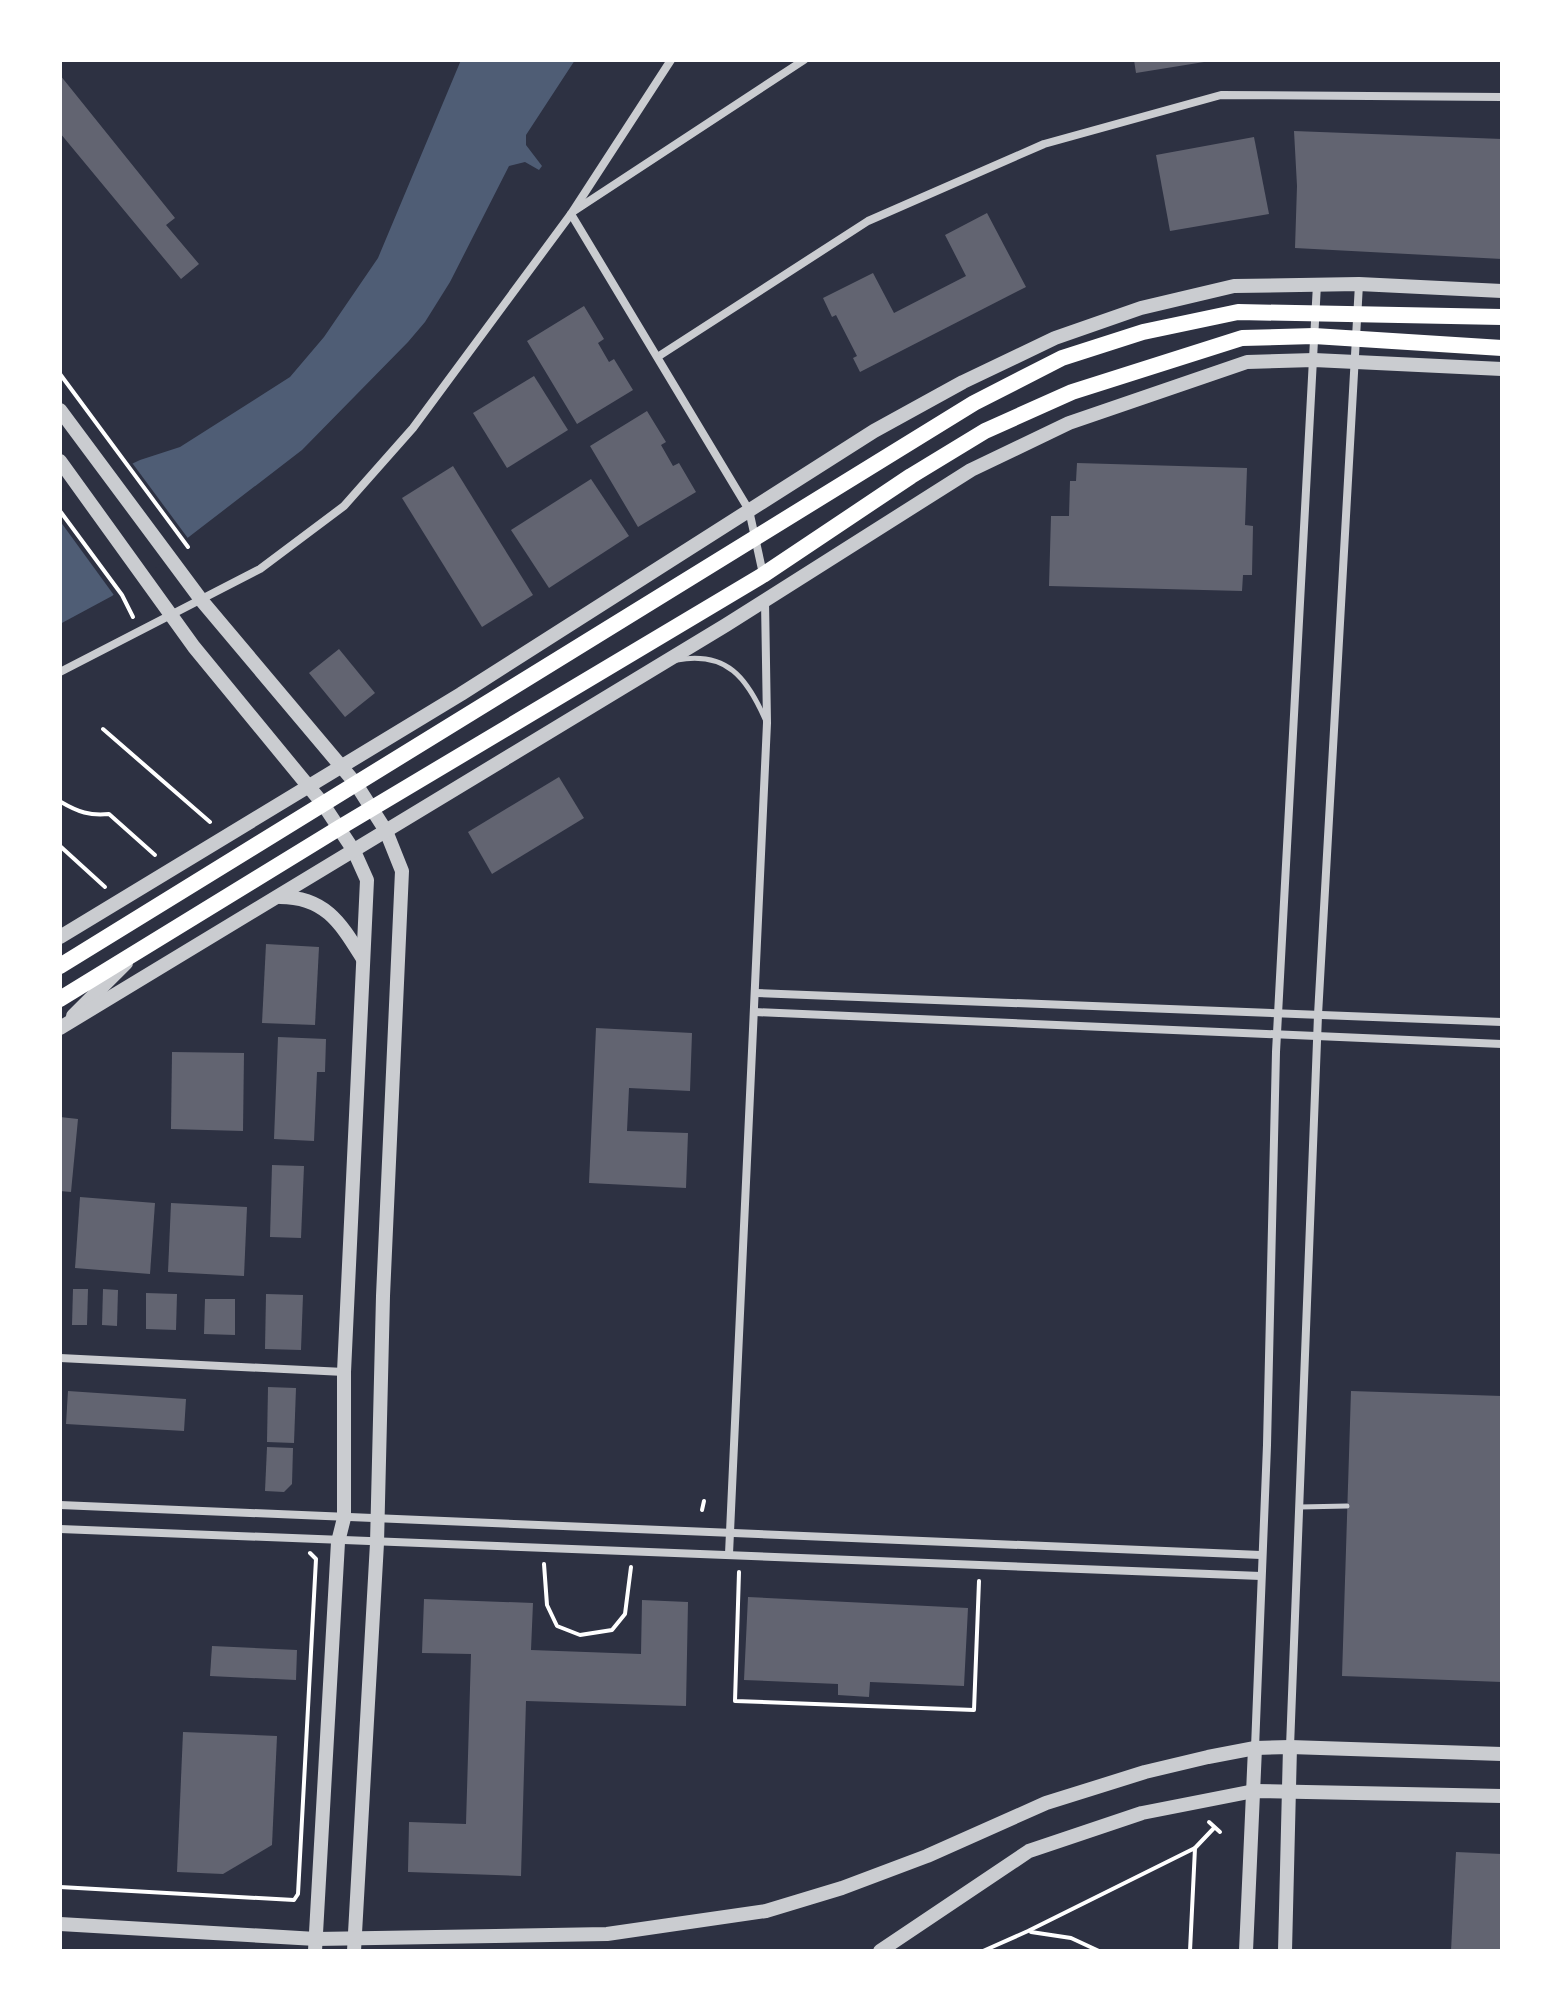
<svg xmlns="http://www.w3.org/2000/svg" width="1562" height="2011" font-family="Barlow,sans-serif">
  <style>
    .water { fill: #4f5d75 }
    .pier { fill: #2d3142 }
    .building { fill: #626471 }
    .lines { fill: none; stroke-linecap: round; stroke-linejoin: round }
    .path { stroke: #fff; stroke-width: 4 }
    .service { stroke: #caccd0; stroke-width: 5 }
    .minor { stroke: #caccd0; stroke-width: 8 }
    .tertiary { stroke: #caccd0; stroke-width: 14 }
    .primary { stroke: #fff; stroke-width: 16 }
  </style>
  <rect width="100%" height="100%" fill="#2d3142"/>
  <polygon class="water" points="461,60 575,60 526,135 526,145 542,166 539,170 525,162 509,166 450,282 425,322 408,342 302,450 112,596 60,624 60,498 140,460 180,447 290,377 324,337 378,258"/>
  <polygon class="pier" points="130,460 190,541 116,598 60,521 60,493"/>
  <g class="building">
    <polygon points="1134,60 1204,60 1204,62 1136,73"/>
    <polygon points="60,75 175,218 166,225 199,264 181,279 60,133"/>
    <polygon points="1294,131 1502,139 1502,259 1295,248 1297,186"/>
    <polygon points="1254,137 1269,214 1170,231 1156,155"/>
    <polygon points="987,213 1026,287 860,372 853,358 857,356 836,315 832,317 823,298 873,273 894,313 966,276 945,235"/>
    <polygon points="584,306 604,339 598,343 609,362 614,359 633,390 577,424 527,341"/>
    <polygon points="534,376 568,430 507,468 473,413"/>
    <polygon points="647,411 666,442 661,445 673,466 679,463 696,492 638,527 590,446"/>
    <polygon points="1077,463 1247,468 1245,525 1253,526 1252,575 1243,575 1242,591 1049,586 1051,516 1069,516 1070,481 1076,481"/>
    <polygon points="453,466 533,595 482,627 402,498"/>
    <polygon points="591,479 629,536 549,588 511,530"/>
    <polygon points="339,649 375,693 345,717 309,673"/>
    <polygon points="559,777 584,818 492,874 468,832"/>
    <polygon points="266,944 319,947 315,1025 262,1023"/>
    <polygon points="596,1028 692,1033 690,1091 629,1088 627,1131 688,1133 686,1188 589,1183"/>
    <polygon points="278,1037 326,1039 325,1072 317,1072 314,1141 274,1139"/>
    <polygon points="172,1052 244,1053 243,1131 171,1129"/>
    <polygon points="60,1117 78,1119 71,1192 60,1191"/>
    <polygon points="272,1165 304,1166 301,1238 270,1237"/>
    <polygon points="80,1197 155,1203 150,1274 75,1268"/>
    <polygon points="171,1203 247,1207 244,1276 168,1272"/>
    <polygon points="73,1289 88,1289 87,1325 72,1325"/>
    <polygon points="103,1289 118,1290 117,1326 102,1325"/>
    <polygon points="146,1293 177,1294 176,1330 146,1329"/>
    <polygon points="266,1294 303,1295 301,1350 265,1349"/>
    <polygon points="205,1299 235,1299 235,1335 204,1334"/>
    <polygon points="268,1387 296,1388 294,1443 267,1442"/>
    <polygon points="68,1391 186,1399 184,1431 66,1424"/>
    <polygon points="1351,1391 1502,1396 1502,1682 1342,1676"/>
    <polygon points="267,1447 293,1448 292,1484 284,1492 265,1491"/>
    <polygon points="748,1597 968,1608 964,1686 870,1682 869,1697 838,1695 838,1684 744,1680"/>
    <polygon points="424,1599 533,1603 531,1650 641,1654 642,1600 688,1602 686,1706 526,1701 521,1876 408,1872 409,1822 466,1824 471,1654 422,1653"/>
    <polygon points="212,1646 297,1650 296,1680 210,1676"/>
    <polygon points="183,1732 277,1736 272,1845 223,1874 177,1872"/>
    <polygon points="1456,1852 1502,1854 1502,1951 1451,1951"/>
  </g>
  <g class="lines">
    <g class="path">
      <polyline points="60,374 188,547"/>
      <polyline points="60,511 122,595 133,617"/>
      <polyline points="103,729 210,822"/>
      <path d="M 61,802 C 78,812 90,816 109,814 L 155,855"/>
      <polyline points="60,846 105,887"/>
      <polyline points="702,1510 704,1501"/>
      <polyline points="544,1564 547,1605 557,1626 580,1635 612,1630 625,1614 631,1567"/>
      <polyline points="739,1572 735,1701 974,1710 979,1581"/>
      <polyline points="1209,1822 1220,1832"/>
      <polyline points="1195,1848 1214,1828"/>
      <polyline points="60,1887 294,1900 298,1894 316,1559 310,1553"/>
      <polyline points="1031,1932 1071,1938 1099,1951"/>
      <polyline points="983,1951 1028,1931 1195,1848 1190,1951"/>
    </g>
    <g class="service">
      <path d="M 677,660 C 727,651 747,678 765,719"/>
      <polyline points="1300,1507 1347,1506"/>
    </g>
    <g class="minor">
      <polyline points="574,211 804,60"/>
      <polyline points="571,214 749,510 763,574"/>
      <polyline points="659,356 868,221 1044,144 1221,95 1502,97"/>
      <polyline points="60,672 260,569 344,506 413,428 571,214 671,60"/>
      <polyline points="756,993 1502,1022"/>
      <polyline points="755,1012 1502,1044"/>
      <polyline points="60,1358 344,1372"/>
      <polyline points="60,1505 1261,1555"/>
      <polyline points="60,1529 1261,1576"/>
      <polyline points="729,1554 767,723 765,601"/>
      <polyline points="1290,1747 1318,1015 1359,284"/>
      <polyline points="1255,1748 1267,1445 1276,1052 1317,284"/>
    </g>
    <g class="tertiary">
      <polyline points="60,410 202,601 356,784 386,831 402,871 383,1296 377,1543 354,1951"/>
      <polyline points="60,461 194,647 323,804 354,851 367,880 344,1372 344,1518 338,1542 315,1951"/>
      <path d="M 280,897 C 326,897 341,924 363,959"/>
      <polyline points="60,937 461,694 874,431 963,382 1055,338 1141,308 1234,286 1359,284 1502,291"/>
      <polyline points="73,1016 126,963"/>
      <polyline points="60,1028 726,625 971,470 1069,423 1247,362 1314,360 1502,369"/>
      <polyline points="60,1924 316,1939 607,1934 766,1911 842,1888 927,1856 1046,1803 1145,1772 1208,1757 1255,1748 1290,1747 1502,1754"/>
      <polyline points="880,1951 1029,1851 1142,1813 1254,1791 1502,1796"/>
      <polyline points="1246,1951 1255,1748"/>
      <polyline points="1285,1951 1290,1747"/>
    </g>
    <g class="primary">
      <polyline points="60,966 974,403 1062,358 1143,332 1238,312 1502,317"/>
      <polyline points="60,999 339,828 763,575 911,476 985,431 1072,392 1242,338 1314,336 1502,348"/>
    </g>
  </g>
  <rect width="1562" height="2011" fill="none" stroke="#ffffff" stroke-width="124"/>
</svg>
